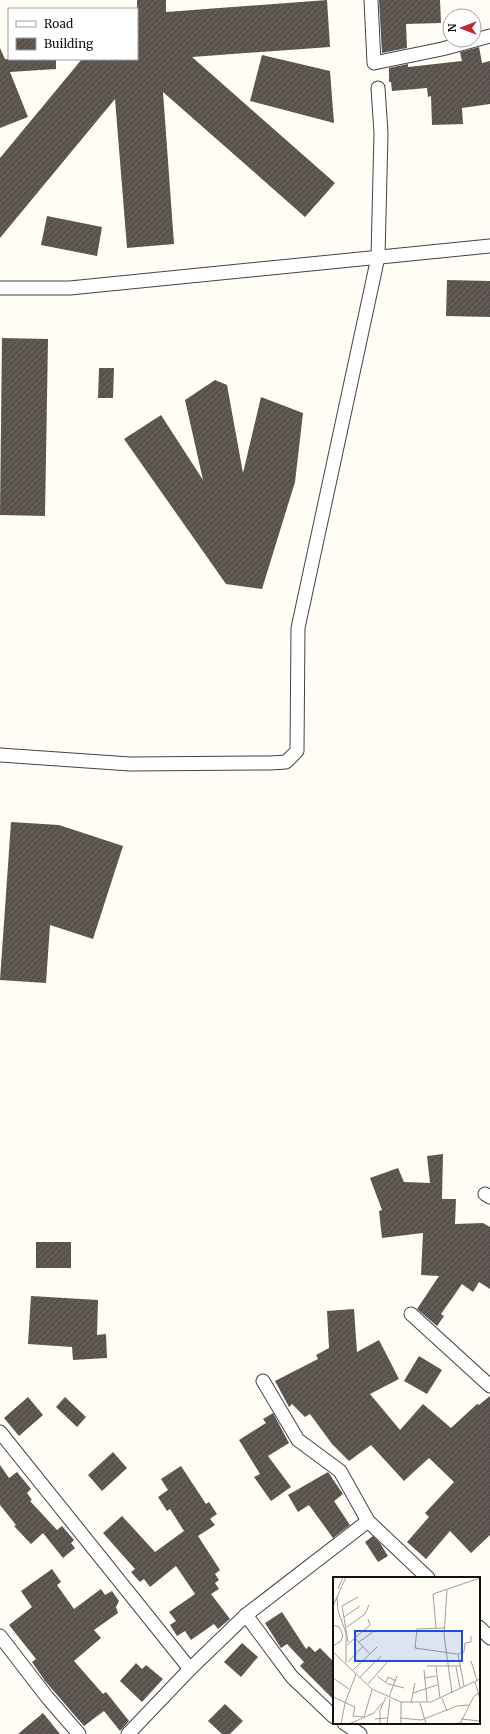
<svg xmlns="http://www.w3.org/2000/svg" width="490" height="1734" font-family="Merriweather,serif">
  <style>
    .building { fill: url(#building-hatch) }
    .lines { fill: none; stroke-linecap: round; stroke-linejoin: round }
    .minor-casing { stroke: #444; stroke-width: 15 }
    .minor { stroke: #fff; stroke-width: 13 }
    .inset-road { fill: none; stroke: #a09f9a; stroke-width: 1 }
    .view { fill: #1d4ed8; fill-opacity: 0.15; stroke: #1d4ed8; stroke-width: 2 }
    .inset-edge { fill: none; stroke: #111; stroke-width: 2 }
  </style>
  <defs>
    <pattern id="building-hatch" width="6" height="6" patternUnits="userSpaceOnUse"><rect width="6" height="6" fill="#5a524d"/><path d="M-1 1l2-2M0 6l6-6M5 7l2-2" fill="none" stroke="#6d6662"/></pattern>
  </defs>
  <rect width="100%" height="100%" fill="#fffdf5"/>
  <g class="building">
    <polygon points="137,0 166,0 166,12 327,0 330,47 192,57 335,183 305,217 163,92 174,244 127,248 115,99 0,238 0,158 82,59 137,59"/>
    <polygon points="379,0 440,0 441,23 406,24 407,48 382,53"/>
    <polygon points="479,47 482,63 490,61 490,104 462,108 463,124 432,125 431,96 428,97 427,88 392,91 391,82 389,82 389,68 408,64 408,67 462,61 460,52"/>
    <polygon points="0,48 5,59 56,59 56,69 10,72 28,117 0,128"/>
    <polygon points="262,55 330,71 334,123 250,101"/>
    <polygon points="47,216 102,227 97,256 41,245"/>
    <polygon points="447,280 490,281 490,317 446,316"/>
    <polygon points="2,338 48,339 45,516 0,515"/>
    <polygon points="99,368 114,368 113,398 98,398"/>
    <polygon points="215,380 227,385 243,473 261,397 303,413 295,482 262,589 226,584 124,439 161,415 203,480 185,400"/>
    <polygon points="11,822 59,825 123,846 93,939 50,925 46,983 0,980"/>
    <polygon points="443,1154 442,1199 456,1199 455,1224 483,1223 490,1227 490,1289 479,1282 473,1292 462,1284 441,1314 444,1316 437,1326 417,1309 439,1276 421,1275 423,1233 382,1238 379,1211 382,1210 370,1178 398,1168 404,1182 430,1183 427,1156"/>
    <rect x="36" y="1242" width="35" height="26"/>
    <polygon points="31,1296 98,1300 97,1335 106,1334 107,1358 73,1360 72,1347 28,1344"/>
    <polygon points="354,1309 357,1352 379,1340 399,1379 370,1394 400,1430 423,1404 451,1428 477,1404 479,1405 490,1396 490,1535 471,1553 450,1531 426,1559 407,1542 429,1517 425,1513 454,1482 429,1458 404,1481 371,1445 349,1461 332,1444 310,1414 305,1417 292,1404 289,1407 275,1381 318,1359 316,1355 329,1348 327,1311"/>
    <polygon points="419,1356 442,1370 427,1394 404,1381"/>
    <polygon points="28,1397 43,1415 19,1436 4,1418"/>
    <polygon points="65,1397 86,1417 77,1427 56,1407"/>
    <polygon points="273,1413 289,1443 268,1456 291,1487 271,1501 254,1477 260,1474 239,1440 266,1423 263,1419"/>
    <polygon points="113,1452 127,1468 102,1491 88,1475"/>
    <polygon points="0,1465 9,1478 17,1472 31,1489 27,1493 32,1500 30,1501 57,1530 62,1526 74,1540 71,1543 75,1548 63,1558 43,1533 31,1544 14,1526 16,1525 0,1505"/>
    <polygon points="181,1466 206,1504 209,1502 217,1514 210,1519 215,1525 198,1536 220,1570 215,1574 219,1580 215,1583 219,1589 211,1594 230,1619 218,1629 214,1624 191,1640 185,1631 177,1636 170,1625 176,1621 169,1612 195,1594 176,1566 150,1587 144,1579 140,1582 131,1572 135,1569 103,1533 122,1516 155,1552 184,1531 170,1509 167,1511 158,1497 168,1490 161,1479"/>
    <polygon points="328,1472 343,1494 334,1501 350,1525 333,1538 309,1505 298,1512 288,1495"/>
    <polygon points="373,1536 380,1543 388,1556 378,1562 365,1542"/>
    <polygon points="52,1569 61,1582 57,1585 74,1609 101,1589 105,1595 112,1591 119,1601 116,1607 118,1613 94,1630 101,1638 74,1661 103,1694 106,1692 129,1721 120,1731 104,1711 84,1726 45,1681 32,1662 36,1659 9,1625 32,1607 21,1591"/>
    <polygon points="282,1612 306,1649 309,1646 315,1652 320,1648 334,1662 334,1700 300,1666 304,1662 287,1644 281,1648 265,1623"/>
    <polygon points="242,1643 258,1657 241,1677 224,1662"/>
    <polygon points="136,1663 142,1669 146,1665 163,1679 142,1702 120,1681"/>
    <polygon points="225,1704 243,1721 230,1734 222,1734 208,1721"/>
    <polygon points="43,1713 60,1734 18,1734"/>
  </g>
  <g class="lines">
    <g class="minor-casing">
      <g id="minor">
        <polyline points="371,0 374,63 442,49 490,36"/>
        <polyline points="0,288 70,288 490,246"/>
        <polyline points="0,755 130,764 270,763 286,762 297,751 298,628 378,257 381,133 378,88"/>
        <polyline points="485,1194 490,1197"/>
        <polyline points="411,1314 490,1386"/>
        <polyline points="263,1381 298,1440 340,1471 368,1521 428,1578"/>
        <polyline points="0,1432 190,1669"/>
        <polyline points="246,1615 292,1677 334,1717"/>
        <polyline points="479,1627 490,1638"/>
        <polyline points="0,1636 47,1697 79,1734"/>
        <polyline points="344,1723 360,1734"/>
        <polyline points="128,1734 190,1669 246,1615 368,1521"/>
      </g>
    </g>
    <use href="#minor" class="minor"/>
  </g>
  <g transform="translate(333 1577)">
    <rect width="147" height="147" fill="#fffdf5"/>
    <path class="inset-road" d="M 5,12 L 10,0M 114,13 L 111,58 L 119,116M 4,20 L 5,34 L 13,56 L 13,86M 0,29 L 13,0M 11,40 L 27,29M 0,48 L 6,50 L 10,58 L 8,64 L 0,69M 14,50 L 32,37 L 36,28M 103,51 L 100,17 L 147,1M 111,51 L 84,52 L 82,71 L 124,77M 21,60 L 36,76M 15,65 L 9,29 L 25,20M 26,65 L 41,54M 14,68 L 37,48 L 35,42M 0,75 L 39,112 L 68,125 L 98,125 L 147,102M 138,84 L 144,103M 15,85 L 30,69M 94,89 L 128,89M 103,90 L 107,121M 123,90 L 127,111M 20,93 L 44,70M 91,93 L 94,124M 44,99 L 55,107 L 71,111M 27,100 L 48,79M 0,101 L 16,112M 91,101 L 103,99M 53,105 L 55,100 L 63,104M 142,105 L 147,122M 35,107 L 56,83M 131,109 L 125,77 L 131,75 L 132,66 L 138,65 L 138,59M 80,116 L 104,108M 0,120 L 22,130 L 20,139 L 31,140 L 39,113M 56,120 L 64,99M 109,121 L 114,134M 68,125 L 68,147M 78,126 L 82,106M 87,126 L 93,147M 67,141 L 88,143 L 124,129 L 136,128M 42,142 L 54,141M 128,142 L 147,144M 8,147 L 12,126 L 23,97M 16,147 L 41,136 L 49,126M 47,147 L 47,133 L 53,120M 54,147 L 57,122M 115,147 L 127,146M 127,147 L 141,119 L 147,115"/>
    <path class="view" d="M 22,54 L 129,54 L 129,84 L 22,84 Z"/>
    <rect width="147" height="147" class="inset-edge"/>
  </g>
  <rect x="8" y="8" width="130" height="52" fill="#ffffff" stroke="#a0a0a0"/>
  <rect x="16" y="21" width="20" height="6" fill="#ffffff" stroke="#a0a0a0"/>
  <text x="44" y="28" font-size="12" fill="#111111">Road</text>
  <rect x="16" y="38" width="20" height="12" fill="url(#building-hatch)" stroke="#a0a0a0"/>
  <text x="44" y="48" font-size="12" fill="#111111">Building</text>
  <g transform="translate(462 28) rotate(270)"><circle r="19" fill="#ffffff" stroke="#a0a0a0"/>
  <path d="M0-3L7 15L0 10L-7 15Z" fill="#c4262e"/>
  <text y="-6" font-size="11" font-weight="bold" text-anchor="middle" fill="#111111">N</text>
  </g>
</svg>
